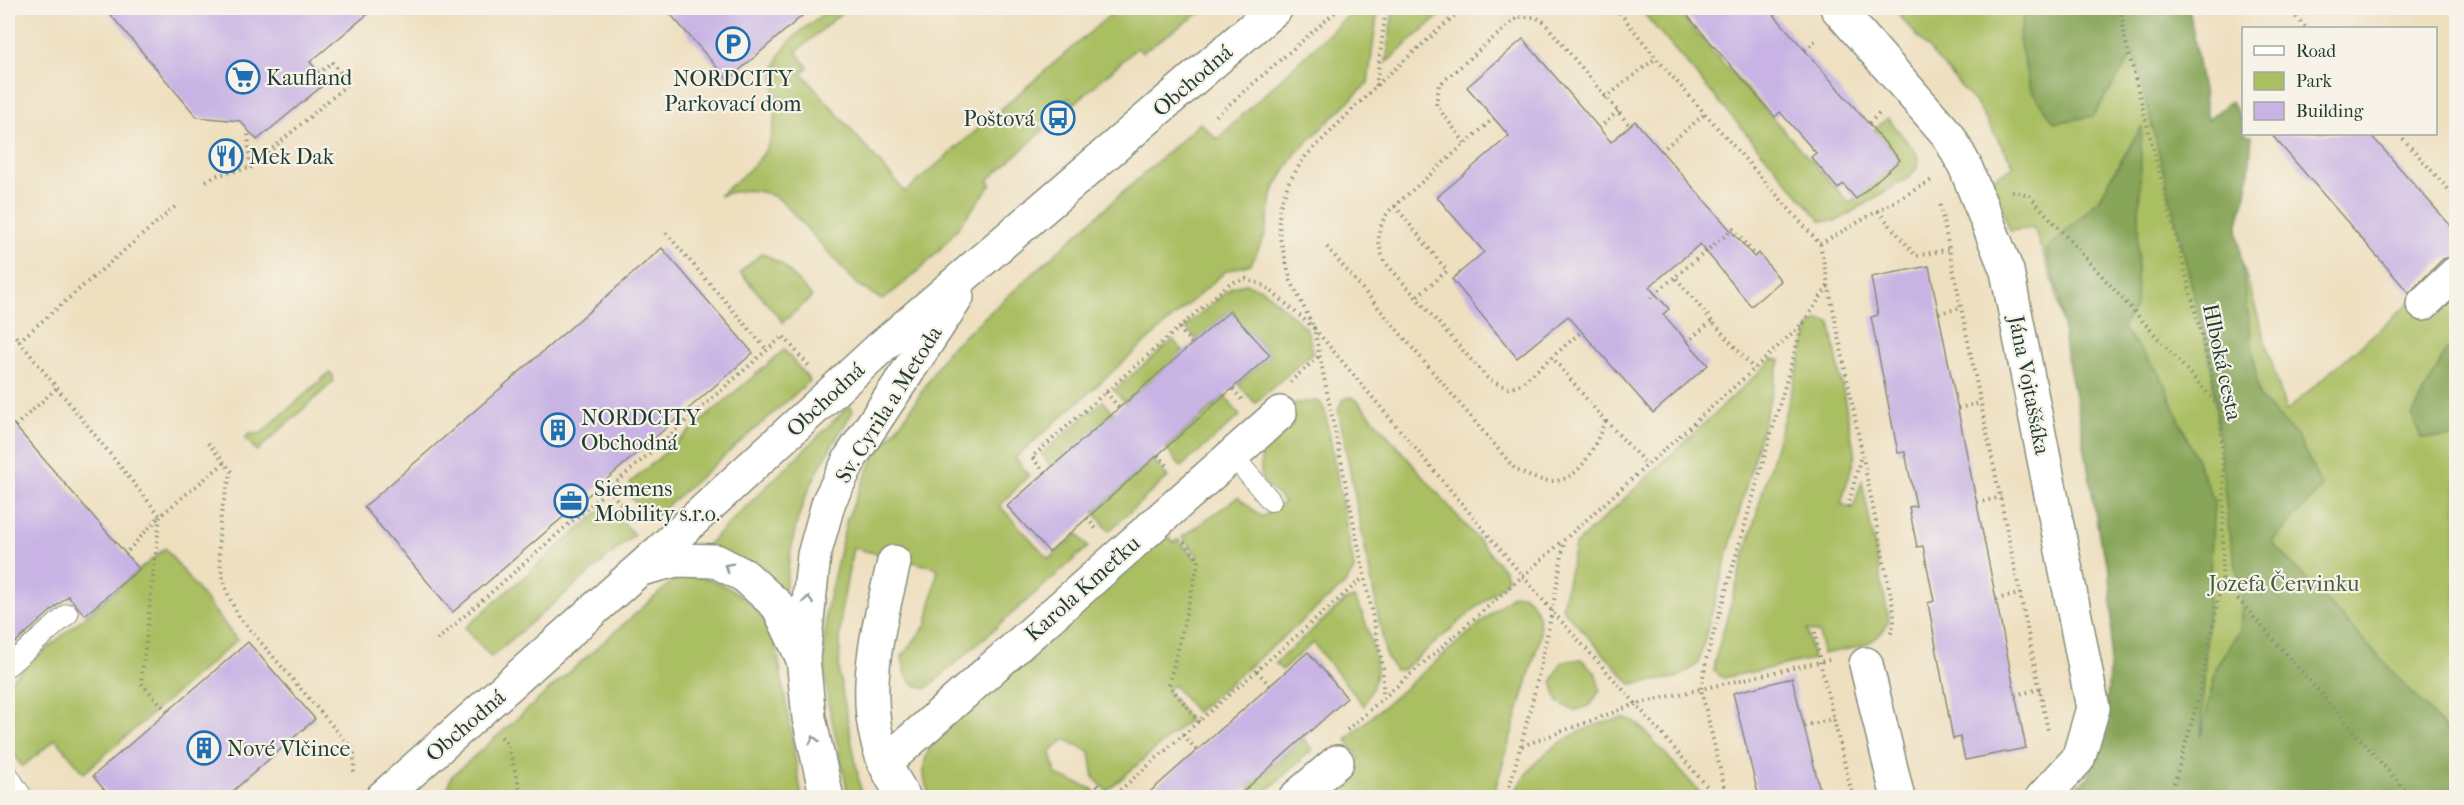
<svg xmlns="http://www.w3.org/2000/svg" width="2464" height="805" font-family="'IM FELL French Canon',serif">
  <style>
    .green { fill: #aabe62; stroke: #647e4b; stroke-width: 1.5 }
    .forest { fill: #87a558; stroke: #537146; stroke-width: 1.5 }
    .building { fill: #c8b3e4 }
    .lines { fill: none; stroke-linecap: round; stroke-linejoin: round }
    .lane-casing { stroke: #868e7a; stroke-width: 22 }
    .street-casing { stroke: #868e7a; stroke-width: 36 }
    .path { stroke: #868e7a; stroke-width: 4; stroke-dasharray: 1.5 4.5; stroke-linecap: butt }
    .lane { stroke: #fff; stroke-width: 20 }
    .street { stroke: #fff; stroke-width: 33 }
    .oneway { stroke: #8f9e9a }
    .labels { text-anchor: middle; stroke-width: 4.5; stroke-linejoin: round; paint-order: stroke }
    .poi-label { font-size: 22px; fill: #1f3d34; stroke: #f7f3e8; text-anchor: start }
    .street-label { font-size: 22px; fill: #1f3d34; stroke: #f7f3e8 }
    .park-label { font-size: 22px; fill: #425d40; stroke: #f7f3e8 }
  </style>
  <rect width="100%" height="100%" fill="#f7f3e8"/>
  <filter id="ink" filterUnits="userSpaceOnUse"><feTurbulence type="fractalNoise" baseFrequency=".0167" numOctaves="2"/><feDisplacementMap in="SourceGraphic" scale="12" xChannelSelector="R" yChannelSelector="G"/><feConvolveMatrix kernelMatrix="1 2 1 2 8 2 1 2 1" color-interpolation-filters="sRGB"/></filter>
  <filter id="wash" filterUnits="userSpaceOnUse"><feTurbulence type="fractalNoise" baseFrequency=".008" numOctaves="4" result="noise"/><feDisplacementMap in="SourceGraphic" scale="24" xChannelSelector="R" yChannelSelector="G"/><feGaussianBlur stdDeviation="1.35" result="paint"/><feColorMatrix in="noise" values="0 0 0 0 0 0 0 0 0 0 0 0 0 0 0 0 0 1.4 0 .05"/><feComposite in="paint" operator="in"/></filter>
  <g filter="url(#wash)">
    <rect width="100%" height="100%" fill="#eedfbf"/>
    <g class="green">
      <path d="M 830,8 L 847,8 L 796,52 L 808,67 L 802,73 L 905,192 L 1118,8 L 1207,8 L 1142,52 L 1137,48 L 1074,104 L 1068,98 L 1039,124 L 1044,130 L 988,180 L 991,184 C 955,233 933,264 882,300 L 858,285 L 781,200 C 761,188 741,188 719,196 C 758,161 777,154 775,97 C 774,83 773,68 780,55 C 790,36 814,22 830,8 Z"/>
      <path d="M 1356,8 L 1378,8 L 1368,83 L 1296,153 L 1273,191 L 1265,235 L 1251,264 L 1226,271 L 1015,458 L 1029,475 L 1000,506 L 1049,559 L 1078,534 L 1088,547 L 926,689 C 907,683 904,676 902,656 L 927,624 L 938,568 L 853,548 L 841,612 L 839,674 L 862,797 L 849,798 L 828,702 L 824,661 L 826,611 L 847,519 L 872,461 L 909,412 L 947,351 L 1200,123 L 1217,139 Z"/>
      <polygon points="1396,8 1448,8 1386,63 1393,11"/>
      <polygon points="1639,8 1674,8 1849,203 1900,160 1874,130 1888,118 1916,153 1919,160 1917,168 1908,178 1837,221 1821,221"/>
      <polygon points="1893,8 2177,8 2190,87 2286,411 2414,299 2456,288 2456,797 2088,797 2120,664 2110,570 2083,419 2055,288 2034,228 2010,231 1991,180 2014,166 1977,105"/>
      <polygon points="762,253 783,265 812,297 783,322 740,272"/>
      <polygon points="1246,284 1262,289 1307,329 1313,352 1255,403 1238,384 1270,355 1230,311 1197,340 1185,327 1232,287"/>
      <path d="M 1818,320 L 1830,322 L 1855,455 L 1841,504 L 1853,508 L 1862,481 L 1889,621 C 1876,649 1851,648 1823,654 L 1819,633 L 1807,630 L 1813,659 L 1723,678 L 1714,671 L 1714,663 L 1806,340 L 1810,327 Z"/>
      <polygon points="1173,340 1184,352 1125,403 1114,390"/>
      <polygon points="784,350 810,381 651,520 629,495 631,482"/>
      <polygon points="1773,359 1780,360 1778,369 1698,664 1677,678 1631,684 1562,608 1575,545"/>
      <polygon points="329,373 333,375 333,382 257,451 245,438 251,433 260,434"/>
      <polygon points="1225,396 1240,416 1181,467 1166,448"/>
      <polygon points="1351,397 1358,401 1504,570 1507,577 1505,583 1403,670 1395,670 1386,656 1338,409 1343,399"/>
      <polygon points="1103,401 1114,414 1052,467 1041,454"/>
      <path d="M 1313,401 L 1320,402 L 1325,411 L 1353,561 L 1354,570 L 1344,585 L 1196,712 L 1173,685 L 1167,690 L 1189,720 L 1107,791 L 1094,778 L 1090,752 L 1065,739 L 1051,752 L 1056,775 L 1092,789 L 1099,797 L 931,797 C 920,776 922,759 934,740 L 1165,534 L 1174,543 L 1178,539 L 1195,558 L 1198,555 L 1182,537 L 1238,497 L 1262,517 L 1284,502 L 1261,479 L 1261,452 L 1293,424 L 1280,405 Z"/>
      <path d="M 849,406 L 853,411 C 835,440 817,469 804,501 C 792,531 789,565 784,597 L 706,546 Z"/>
      <polygon points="1153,459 1168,477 1109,531 1094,512"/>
      <polygon points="613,510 634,535 491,657 465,628 599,512"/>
      <polygon points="165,548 237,640 84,773 56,739 22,767 8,745 8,682"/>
      <path d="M 682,575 C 725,577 757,602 775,639 L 802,797 L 445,798 L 451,777 L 676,578 Z"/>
      <path d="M 1522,594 C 1538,604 1542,623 1539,641 L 1493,797 L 1324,798 L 1360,759 L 1346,739 L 1513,595 Z"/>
      <path d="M 1354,598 C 1365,614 1379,660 1375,679 C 1373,688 1367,698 1364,706 L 1313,643 L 1282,670 L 1275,663 L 1345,601 Z"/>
      <polygon points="1581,659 1595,672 1600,690 1591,705 1574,711 1558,702 1552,681 1562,662"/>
      <path d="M 1622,718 L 1634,721 L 1642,728 L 1704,797 L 1513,797 C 1531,754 1576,727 1622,718 Z"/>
      <polygon points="1303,738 1312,750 1260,797 1256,797 1248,787"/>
    </g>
    <g class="forest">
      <polygon points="2025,8 2189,8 2208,120 2231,101 2243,122 2244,134 2252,136 2248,184 2237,228 2259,397 2298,437 2322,487 2272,542 2456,740 2456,797 2064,797 2089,776 2100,736 2107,705 2112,617 2110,570 2100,541 2080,420 2065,347 2060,297 2046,251 2098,200 2142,126 2136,306 2122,328 2160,374 2214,501 2201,736 2217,665 2240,630 2242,594 2229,532 2211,364 2134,52 2093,116 2055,123 2030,89 2019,39"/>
      <polygon points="2456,347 2456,437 2421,438 2412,416 2447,349"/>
    </g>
    <g id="blocks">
      <g class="building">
        <polygon points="105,8 375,8 310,62 327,82 257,140 240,121 197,117"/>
        <polygon points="665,8 811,8 728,80"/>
        <polygon points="1681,8 1768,8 1900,160 1856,199 1843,184 1838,189 1811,157 1816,153 1780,112 1775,117"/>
        <polygon points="1523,39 1611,142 1635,121 1754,257 1759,253 1781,281 1751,306 1700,244 1649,287 1669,309 1663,314 1708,365 1653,413 1568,316 1517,358 1452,279 1484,252 1437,197 1509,136 1467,87"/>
        <polygon points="2271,134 2370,134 2457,233 2457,255 2443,259 2409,293"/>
        <polygon points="662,248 753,353 453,612 364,507"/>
        <polygon points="1929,266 2026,748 1965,760 1960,737 1953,739 1928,603 1934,601 1923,546 1917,547 1909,507 1916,506 1905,452 1898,453 1871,317 1878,315 1871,277"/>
        <polygon points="1230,311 1270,355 1049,552 1007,506"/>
        <polygon points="8,418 139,569 85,615 68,596 8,649"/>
        <polygon points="248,642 315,719 225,798 111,798 93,776"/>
        <polygon points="1308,652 1347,698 1236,798 1143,798"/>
        <polygon points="1792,678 1822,798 1759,798 1733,693"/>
      </g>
    </g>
  </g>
  <g filter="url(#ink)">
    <use href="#blocks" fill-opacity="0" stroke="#868e7a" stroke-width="1.5"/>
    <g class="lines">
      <g class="lane-casing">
        <g id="lane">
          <polyline points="1233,456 1271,501"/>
          <polyline points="8,666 68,614"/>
          <polyline points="8,775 23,798"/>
        </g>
      </g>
      <g class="street-casing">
        <g id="street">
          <polyline points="1837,8 1948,135 1965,166 2007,271 2093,708 2078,759 2042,798"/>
          <polyline points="2423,304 2456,273"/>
          <path d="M 894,562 C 879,627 858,696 884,761 C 889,774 898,786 904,798"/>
          <polyline points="641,569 676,560 716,561 745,576 778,606 802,657"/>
          <polyline points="1866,664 1898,798"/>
          <polyline points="885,763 1280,413"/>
          <polyline points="382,798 661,550 880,348 1276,8"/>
          <polyline points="827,798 809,718 803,658 814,555 829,501 851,457 957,297"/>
          <polyline points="1295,798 1337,762"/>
        </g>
      </g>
      <g class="path">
        <polyline points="1463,8 1376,86 1304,158 1289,182 1279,209 1280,238 1291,281 1314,328 1553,612 1636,704 1701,689 1727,798"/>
        <polyline points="1616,8 1656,58 1820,244 1894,612 1894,626 1889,637"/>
        <polyline points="2121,8 2125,39 2220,407 2224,494 2222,581 2197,704 2170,798"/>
        <polyline points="2288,8 2306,28"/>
        <polyline points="1805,50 1817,39"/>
        <polyline points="1376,86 1386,8"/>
        <polyline points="1605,98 1656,58"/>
        <polyline points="1216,116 1340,8"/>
        <path d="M 1494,118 L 1389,211 C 1376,228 1377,242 1384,261 L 1489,380 L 1508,388 L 1521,384 L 1582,331"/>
        <polyline points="1869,123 1881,112"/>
        <polyline points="1599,128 1618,111"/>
        <polyline points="2399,134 2456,198"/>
        <polyline points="1465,143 1436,105 1439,85 1518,17 1535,17 1543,21 1630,126"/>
        <polyline points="1661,151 1706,113"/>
        <polyline points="250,168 349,83 332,62 319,73"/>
        <polyline points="206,181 218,175 250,168 248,131"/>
        <polyline points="2012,191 2029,195 2219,406"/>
        <polyline points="1940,205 2048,730"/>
        <polyline points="1395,206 1447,271 1416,297"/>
        <polyline points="1878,211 1916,256 1950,249"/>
        <polyline points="666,233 767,350"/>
        <polyline points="1820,244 1934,179"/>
        <path d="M 1327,247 L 1515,469 C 1569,500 1587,466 1605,421 L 1552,357"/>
        <polyline points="1650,298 1675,277"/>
        <polyline points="1939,313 1961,308"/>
        <polyline points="1712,321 1675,277 1733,229 1756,256"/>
        <polyline points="1803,323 1706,660 1701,689 1833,659"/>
        <polyline points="8,327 160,516 125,554"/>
        <polyline points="1179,328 1192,344"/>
        <polyline points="19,341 177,205"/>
        <polyline points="1687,342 1712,321 1754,369"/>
        <polyline points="1290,382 1318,357"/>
        <polyline points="1233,389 1242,400"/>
        <polyline points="1106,392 1119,408"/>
        <polyline points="1958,408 1981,403"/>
        <polyline points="1606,421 1646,464"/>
        <polyline points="15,426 58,387"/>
        <path d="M 208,443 L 232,472 C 215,523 211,570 240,618 L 354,751 L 354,772"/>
        <polyline points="1158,455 1168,466"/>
        <polyline points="1045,473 1032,457 1230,283 1246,279 1265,286 1314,328 1383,667 1383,697"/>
        <polyline points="608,489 639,525"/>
        <polyline points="1977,503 2001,497"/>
        <polyline points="1848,507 1861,455"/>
        <polyline points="1087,518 1096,529"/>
        <polyline points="1184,542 1199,560 1169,685 1199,722"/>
        <polyline points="2222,581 2412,798"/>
        <polyline points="1996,599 2020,594"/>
        <polyline points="1815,632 1820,662 1853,798"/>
        <polyline points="437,640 783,336 809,366"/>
        <polyline points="1257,671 1270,686"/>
        <polyline points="2015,695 2040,689"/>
        <polyline points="167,711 141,683 160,516 224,463"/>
        <polyline points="1804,726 1834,719"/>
        <polyline points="1347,730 1564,540 1754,369 1803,323 1828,286"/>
        <polyline points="1183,735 1197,750"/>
        <polyline points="501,737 507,743 523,798"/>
        <polyline points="1522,746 1636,704 1717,798"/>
        <polyline points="1097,785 1108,798"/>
        <polyline points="1238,795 1240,798"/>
        <polyline points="1111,798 1364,577"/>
        <path d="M 1506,798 C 1531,713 1551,628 1564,541"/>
      </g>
      <use href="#lane" class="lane"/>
      <use href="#street" class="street"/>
    </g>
    <defs><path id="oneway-chevron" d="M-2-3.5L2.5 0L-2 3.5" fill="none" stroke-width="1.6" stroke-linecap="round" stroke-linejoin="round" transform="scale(1.5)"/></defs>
    <g class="oneway">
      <use href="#oneway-chevron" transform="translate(728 567) rotate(-153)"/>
      <use href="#oneway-chevron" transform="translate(808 600) rotate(-83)"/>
      <use href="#oneway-chevron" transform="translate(814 740) rotate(-103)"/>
    </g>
  </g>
  <defs>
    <g id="parking-ring" transform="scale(1.725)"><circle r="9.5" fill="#f7f3e8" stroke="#1f6fb2" stroke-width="1.5"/><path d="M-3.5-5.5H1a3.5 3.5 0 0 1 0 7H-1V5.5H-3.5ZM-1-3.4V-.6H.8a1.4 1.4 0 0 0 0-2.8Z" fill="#1f6fb2"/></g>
    <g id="supermarket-ring" transform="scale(1.725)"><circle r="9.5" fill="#f7f3e8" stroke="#1f6fb2" stroke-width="1.5"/><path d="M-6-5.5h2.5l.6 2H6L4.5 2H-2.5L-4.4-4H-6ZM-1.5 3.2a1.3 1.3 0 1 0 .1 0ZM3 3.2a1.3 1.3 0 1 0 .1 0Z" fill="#1f6fb2"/></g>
    <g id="bus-ring" transform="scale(1.725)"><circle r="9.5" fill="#f7f3e8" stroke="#1f6fb2" stroke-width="1.5"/><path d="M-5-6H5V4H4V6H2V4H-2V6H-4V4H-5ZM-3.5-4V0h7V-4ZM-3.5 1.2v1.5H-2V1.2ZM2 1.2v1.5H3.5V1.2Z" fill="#1f6fb2"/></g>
    <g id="restaurant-ring" transform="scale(1.725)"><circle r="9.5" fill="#f7f3e8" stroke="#1f6fb2" stroke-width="1.5"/><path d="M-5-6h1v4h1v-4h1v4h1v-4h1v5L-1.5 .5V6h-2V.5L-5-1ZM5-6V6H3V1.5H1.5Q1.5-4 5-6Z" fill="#1f6fb2"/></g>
    <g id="building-ring" transform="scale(1.725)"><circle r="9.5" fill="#f7f3e8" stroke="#1f6fb2" stroke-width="1.5"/><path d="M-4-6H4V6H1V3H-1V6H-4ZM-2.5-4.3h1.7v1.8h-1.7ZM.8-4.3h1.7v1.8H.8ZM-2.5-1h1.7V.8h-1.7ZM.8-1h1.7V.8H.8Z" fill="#1f6fb2"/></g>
    <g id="office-ring" transform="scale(1.725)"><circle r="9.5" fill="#f7f3e8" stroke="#1f6fb2" stroke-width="1.5"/><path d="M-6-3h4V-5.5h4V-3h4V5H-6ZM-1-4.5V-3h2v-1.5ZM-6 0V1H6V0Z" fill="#1f6fb2"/></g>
  </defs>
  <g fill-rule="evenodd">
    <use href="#parking-ring" x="733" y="44"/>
    <use href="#supermarket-ring" x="243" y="77"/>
    <use href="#bus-ring" x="1058" y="118"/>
    <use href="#restaurant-ring" x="226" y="156"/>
    <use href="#building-ring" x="558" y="430"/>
    <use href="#office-ring" x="571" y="501"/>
    <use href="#building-ring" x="204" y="748"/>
  </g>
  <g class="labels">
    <g class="poi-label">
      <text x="266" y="85">Kaufland</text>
      <text x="733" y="86" text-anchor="middle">NORDCITY<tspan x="733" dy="25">Parkovací dom</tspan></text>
      <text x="1035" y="126" text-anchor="end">Poštová</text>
      <text x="249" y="164">Mek Dak</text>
      <text x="581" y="425">NORDCITY<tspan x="581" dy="25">Obchodná</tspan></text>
      <text x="594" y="496">Siemens<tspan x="594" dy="25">Mobility s.r.o.</tspan></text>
      <text x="227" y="756">Nové Vlčince</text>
    </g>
    <g class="street-label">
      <text transform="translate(1192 80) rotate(-41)" y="8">Obchodná</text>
      <text transform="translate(2223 362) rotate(78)" y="8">Hlboká cesta</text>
      <text transform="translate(2030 385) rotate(79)" y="8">Jána Vojtaššáka</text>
      <text transform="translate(825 399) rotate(-43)" y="8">Obchodná</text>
      <text transform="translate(888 404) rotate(-58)" y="8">Sv. Cyrila a Metoda</text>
      <text transform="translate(1082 588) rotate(-42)" y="8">Karola Kmeťku</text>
      <text transform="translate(465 725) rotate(-41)" y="8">Obchodná</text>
    </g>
    <g class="park-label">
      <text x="2284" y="591">Jozefa Červinku</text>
    </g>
  </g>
  <rect width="2464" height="805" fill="none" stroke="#f7f3e8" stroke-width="30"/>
  <rect x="2242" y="27" width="195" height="108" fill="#f7f3e8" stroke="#a1aaa0" stroke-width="1.5"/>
  <rect x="2254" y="46" width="30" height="9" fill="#ffffff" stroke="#a1aaa0" stroke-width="1.5"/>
  <text x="2296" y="57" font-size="18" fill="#1f3d34">Road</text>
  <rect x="2254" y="72" width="30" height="18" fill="#aabe62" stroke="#a1aaa0" stroke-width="1.5"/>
  <text x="2296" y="87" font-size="18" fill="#1f3d34">Park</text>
  <rect x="2254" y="102" width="30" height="18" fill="#c8b3e4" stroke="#a1aaa0" stroke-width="1.5"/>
  <text x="2296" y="117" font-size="18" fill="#1f3d34">Building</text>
</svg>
